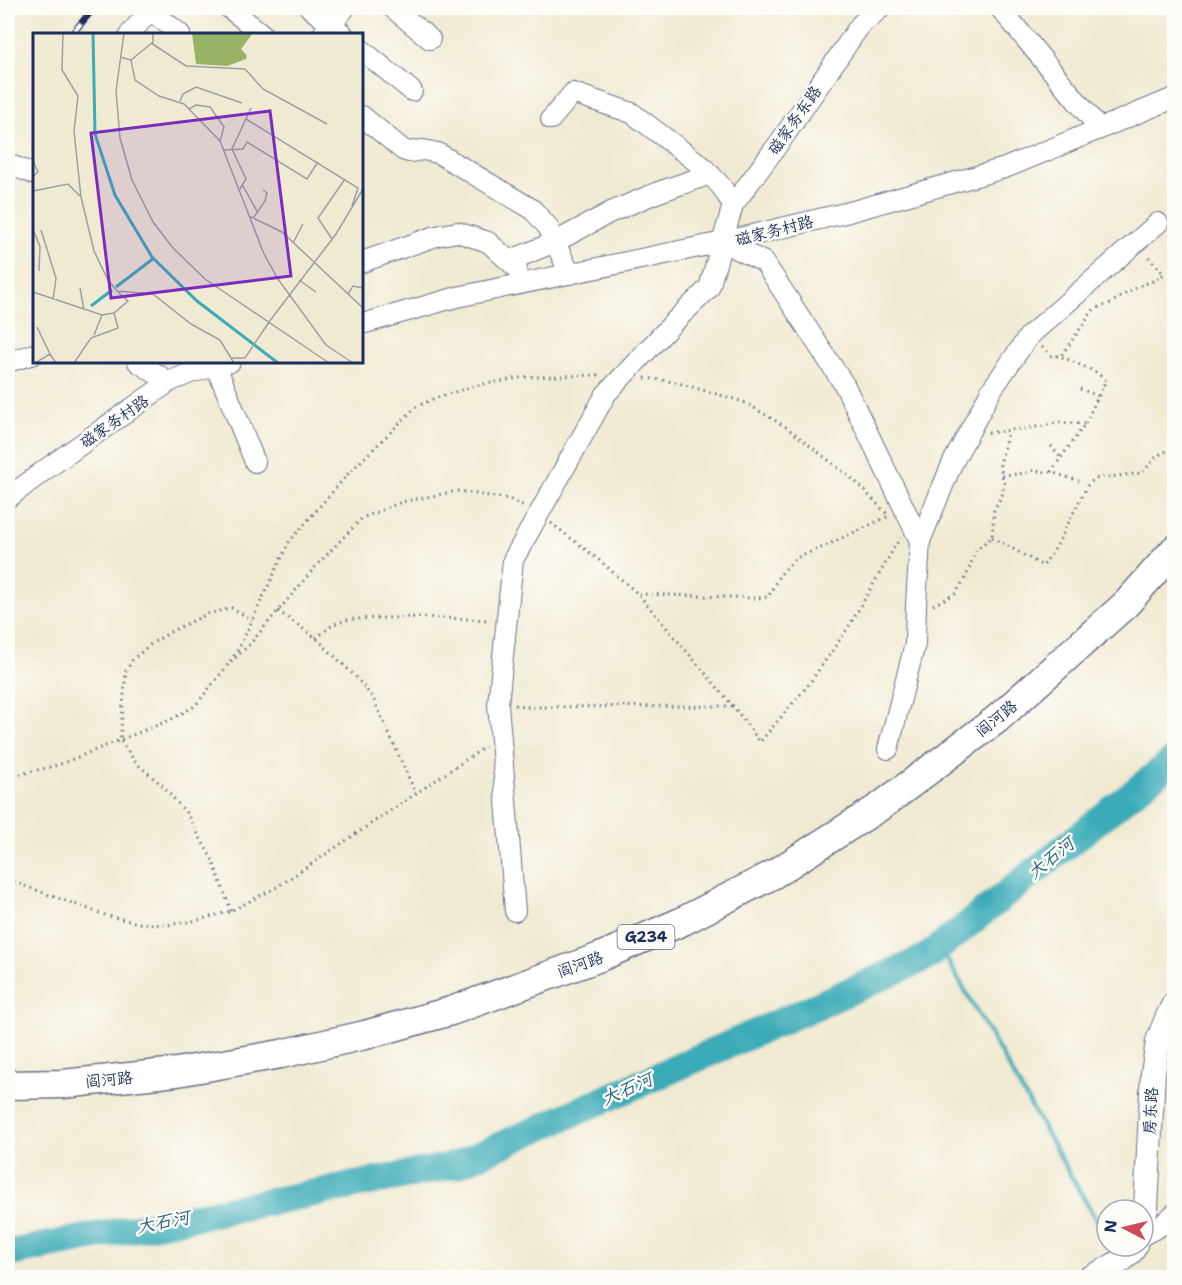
<svg xmlns="http://www.w3.org/2000/svg" width="1182" height="1285" font-family="'Shantell Sans','LXGW WenKai TC',sans-serif">
  <style>
    .lines { fill: none; stroke-linecap: round; stroke-linejoin: round }
    .stream { stroke: #3babb8; stroke-width: 4.5 }
    .river { stroke: #3babb8; stroke-width: 28 }
    .minor-casing { stroke: #667087; stroke-width: 22 }
    .major-casing { stroke: #667087; stroke-width: 26 }
    .highway-casing { stroke: #667087; stroke-width: 31 }
    .path { stroke: #667087; stroke-width: 3; stroke-dasharray: 1.5 4.5; stroke-linecap: butt }
    .minor { stroke: #fff; stroke-width: 20 }
    .major { stroke: #fff; stroke-width: 24 }
    .highway { stroke: #fff; stroke-width: 28 }
    .rail-casing { stroke: #1b2f5e; stroke-width: 7 }
    .rail { stroke: #fdfcf7; stroke-width: 4.5; stroke-dasharray: 14; stroke-linecap: butt }
    .labels { text-anchor: middle; stroke-width: 5; stroke-linejoin: round; paint-order: stroke }
    .shield { fill: #fdfcf7; stroke: #5f6c8c; stroke-width: 1.5 }
    .shield-label { font-size: 15px; font-weight: bold; fill: #1b2f5e }
    .street-label { font-size: 16px; fill: #1b2f5e; stroke: #fdfcf7 }
    .water-label { font-size: 18px; font-style: italic; fill: #286182; stroke: #fdfcf7 }
    .inset-river { fill: none; stroke: #3babb8; stroke-width: 3 }
    .inset-road { fill: none; stroke: #9b9fa4; stroke-width: 1.5 }
    .view { fill: #7b2cbf; fill-opacity: 0.15; stroke: #7b2cbf; stroke-width: 3 }
    .inset-edge { fill: none; stroke: #1b2f5e; stroke-width: 3 }
  </style>
  <rect width="100%" height="100%" fill="#fdfcf7"/>
  <filter id="ink" filterUnits="userSpaceOnUse"><feTurbulence type="fractalNoise" baseFrequency=".0167" numOctaves="2"/><feDisplacementMap in="SourceGraphic" scale="12" xChannelSelector="R" yChannelSelector="G"/><feConvolveMatrix kernelMatrix="1 2 1 2 8 2 1 2 1" color-interpolation-filters="sRGB"/></filter>
  <filter id="wash" filterUnits="userSpaceOnUse"><feTurbulence type="fractalNoise" baseFrequency=".008" numOctaves="4" result="noise"/><feDisplacementMap in="SourceGraphic" scale="24" xChannelSelector="R" yChannelSelector="G"/><feGaussianBlur stdDeviation="1.35" result="paint"/><feColorMatrix in="noise" values="0 0 0 0 0 0 0 0 0 0 0 0 0 0 0 0 0 1.4 0 .05"/><feComposite in="paint" operator="in"/></filter>
  <g filter="url(#wash)">
    <rect width="100%" height="100%" fill="#f1ead2"/>
    <g class="lines">
      <g class="stream">
        <polyline points="940,947 1107,1239"/>
        <polyline points="1111,1246 1116,1254"/>
        <polyline points="1123,1267 1129,1278"/>
      </g>
      <polyline class="river" points="8,1251 15,1252 456,1165 927,957 1174,760"/>
    </g>
  </g>
  <g filter="url(#ink)">
    <g class="lines">
      <g class="minor-casing">
        <g id="minor">
          <polyline points="229,8 262,34"/>
          <polyline points="310,8 343,34"/>
          <polyline points="393,8 430,39"/>
          <polyline points="1000,8 1100,129"/>
          <polyline points="150,10 180,34"/>
          <polyline points="130,34 152,8"/>
          <polyline points="323,34 345,8"/>
          <polyline points="362,50 412,91"/>
          <polyline points="362,116 403,150 409,152 423,150 438,153 532,209 548,227 570,274"/>
          <polyline points="551,119 573,93 632,113 702,166 721,186 733,205"/>
          <polyline points="8,164 34,174"/>
          <polyline points="723,242 764,262 845,386 920,541 916,605 915,644 888,749"/>
          <polyline points="509,261 555,242 611,212 656,193 710,174"/>
          <polyline points="362,262 436,236 457,232 488,242 517,268"/>
          <polyline points="362,324 457,297 723,242 849,212 1005,168 1174,98"/>
          <polyline points="8,362 34,354"/>
          <polyline points="138,362 169,382"/>
          <polyline points="216,366 255,462"/>
          <polyline points="8,498 42,472 169,382 190,373 230,362"/>
          <polyline points="920,541 952,464 992,389 1029,336 1158,223"/>
          <polyline points="515,911 498,704 513,560 606,394 674,322 709,288 733,205 782,139 861,24 881,8"/>
          <polyline points="1143,1235 1162,1225 1174,1214"/>
        </g>
      </g>
      <g class="major-casing">
        <g id="major">
          <polyline points="1143,1222 1146,1208 1153,1073 1158,1041 1168,1016 1174,1004"/>
          <path d="M 1090,1278 C 1104,1271 1128,1260 1135,1246"/>
        </g>
      </g>
      <g class="highway-casing">
        <polyline id="highway" points="8,1085 63,1084 177,1072 281,1054 365,1035 451,1011 600,957 683,921 774,874 881,806 997,719 1126,604 1174,550"/>
      </g>
      <g class="path">
        <polyline points="1042,347 1052,356 1061,356 1094,309 1109,304 1139,286 1153,281 1164,274 1147,255"/>
        <polyline points="645,378 675,382 744,402 786,427 855,481 887,514"/>
        <polyline points="1080,389 1098,396"/>
        <polyline points="988,433 1044,426 1058,422 1085,424"/>
        <polyline points="1051,446 1061,458"/>
        <polyline points="1051,472 1085,424 1106,380 1094,371 1062,357"/>
        <polyline points="1002,475 1018,474 1032,471 1051,472 1079,481"/>
        <polyline points="551,523 598,559 638,594 733,706 760,742 809,684 848,628 900,538"/>
        <polyline points="992,537 1043,566 1056,547 1087,486 1094,479 1142,473 1157,456 1174,447"/>
        <polyline points="639,594 758,598 768,597 779,576 796,558 823,547 889,516"/>
        <polyline points="933,605 955,594 966,577 976,550 992,537 994,510 1002,495 1004,483 1000,465 1008,431"/>
        <polyline points="278,611 316,638 355,676 373,698 416,794"/>
        <polyline points="316,638 334,624 350,619 418,617 489,620"/>
        <polyline points="231,662 249,645 317,565 362,518 402,502 457,491 509,499 526,507"/>
        <polyline points="515,705 528,707 733,706"/>
        <polyline points="8,777 58,765 170,720 195,706 227,666 239,648 289,542 348,474 416,407 435,398 474,386 525,377 599,375"/>
        <polyline points="8,880 105,915 138,923 167,925 199,920 231,911 277,887 485,747"/>
        <polyline points="231,911 213,861 187,814 163,786 136,763 120,740 126,671 133,659 151,644 172,631 207,614 232,608 252,620"/>
      </g>
      <use href="#minor" class="minor"/>
      <use href="#major" class="major"/>
      <use href="#highway" class="highway"/>
      <g class="rail-casing">
        <polyline id="rail" points="72,34 94,8"/>
      </g>
      <use href="#rail" class="rail"/>
    </g>
  </g>
  <g class="labels">
    <rect class="shield" x="617.5" y="925" width="57" height="24" rx="4.5"/>
    <g class="shield-label">
      <text x="646" y="942">G234</text>
    </g>
    <g class="street-label">
      <text transform="translate(794 120) rotate(-55)" y="6">磁家务东路</text>
      <text transform="translate(774 230) rotate(-14)" y="6">磁家务村路</text>
      <text transform="translate(114 421) rotate(-35)" y="6">磁家务村路</text>
      <text transform="translate(996 718) rotate(-39)" y="6">阎河路</text>
      <text transform="translate(580 964) rotate(-20)" y="6">阎河路</text>
      <text transform="translate(109 1079) rotate(-6)" y="6">阎河路</text>
      <text transform="translate(1150 1111) rotate(-87)" y="6">房东路</text>
    </g>
    <g class="water-label">
      <text transform="translate(1051 858) rotate(-39)" y="6">大石河</text>
      <text transform="translate(627 1089) rotate(-24)" y="6">大石河</text>
      <text transform="translate(163 1222) rotate(-11)" y="6">大石河</text>
    </g>
  </g>
  <g transform="translate(33 33)">
    <rect width="330" height="330" fill="#f1ead2"/>
    <path d="M 159,0 L 220,0 L 208,16 L 214,23 L 213,26 L 194,33 L 163,31 Z" fill="#98b365"/>
    <path class="inset-river" d="M 60,0 L 62,101 L 82,162 L 119,224 L 164,268 L 245,330M 83,254 L 121,225M 58,273 L 79,257"/>
    <path class="inset-road" d="M 30,0 L 29,37 L 45,63 L 41,98 L 48,164 L 61,218 L 75,247 L 84,258 L 120,261 L 158,291 L 187,307 L 201,330M 91,0 L 83,58 L 87,105 L 99,147 L 120,189 L 140,215 L 172,246 L 296,330M 118,10 L 153,33 L 212,36 L 230,56 L 294,91M 87,24 L 98,27 L 102,47 L 126,63 L 151,71 L 187,108 L 231,221 L 245,246 L 293,312 L 320,330M 98,27 L 120,9 L 120,0M 147,68 L 150,61 L 163,54 L 209,70M 156,76 L 163,72 L 177,74 L 191,94 L 187,108M 213,86 L 325,155 L 319,173M 191,117 L 210,116 L 214,109 L 274,146 L 285,129M 0,128 L 5,139 L 0,143M 210,153 L 225,180M 207,156 L 213,146 L 199,116 L 218,75M 0,158 L 35,151 L 47,163M 216,183 L 249,199 L 330,275M 221,184 L 232,168 L 234,160 L 230,157M 0,196 L 7,214 L 6,238M 8,197 L 23,245 L 20,267M 299,206 L 285,185 L 312,146M 260,210 L 270,191M 266,247 L 283,259M 47,255 L 51,277M 0,259 L 69,282 L 81,280 L 95,268 L 84,258M 315,261 L 320,253 L 330,255M 236,289 L 303,201 L 330,156M 4,294 L 17,321M 61,302 L 69,282M 199,325 L 212,325 L 236,289M 2,330 L 17,321 L 23,330M 41,330 L 58,305 L 85,295 L 81,280"/>
    <path class="view" d="M 237,78 L 258,243 L 78,265 L 58,100 Z"/>
    <rect width="330" height="330" class="inset-edge"/>
  </g>
  <rect width="1182" height="1285" fill="none" stroke="#fdfcf7" stroke-width="30"/>
  <g transform="translate(1125 1228) rotate(277)"><circle r="28" fill="#fdfcf7" stroke="#a3aaba" stroke-width="1.5"/>
  <path d="M0-4.5L10 22L0 15L-10 22Z" fill="#d1495b"/>
  <text y="-9" font-size="16" font-weight="bold" text-anchor="middle" fill="#1b2f5e">N</text>
  </g>
</svg>
